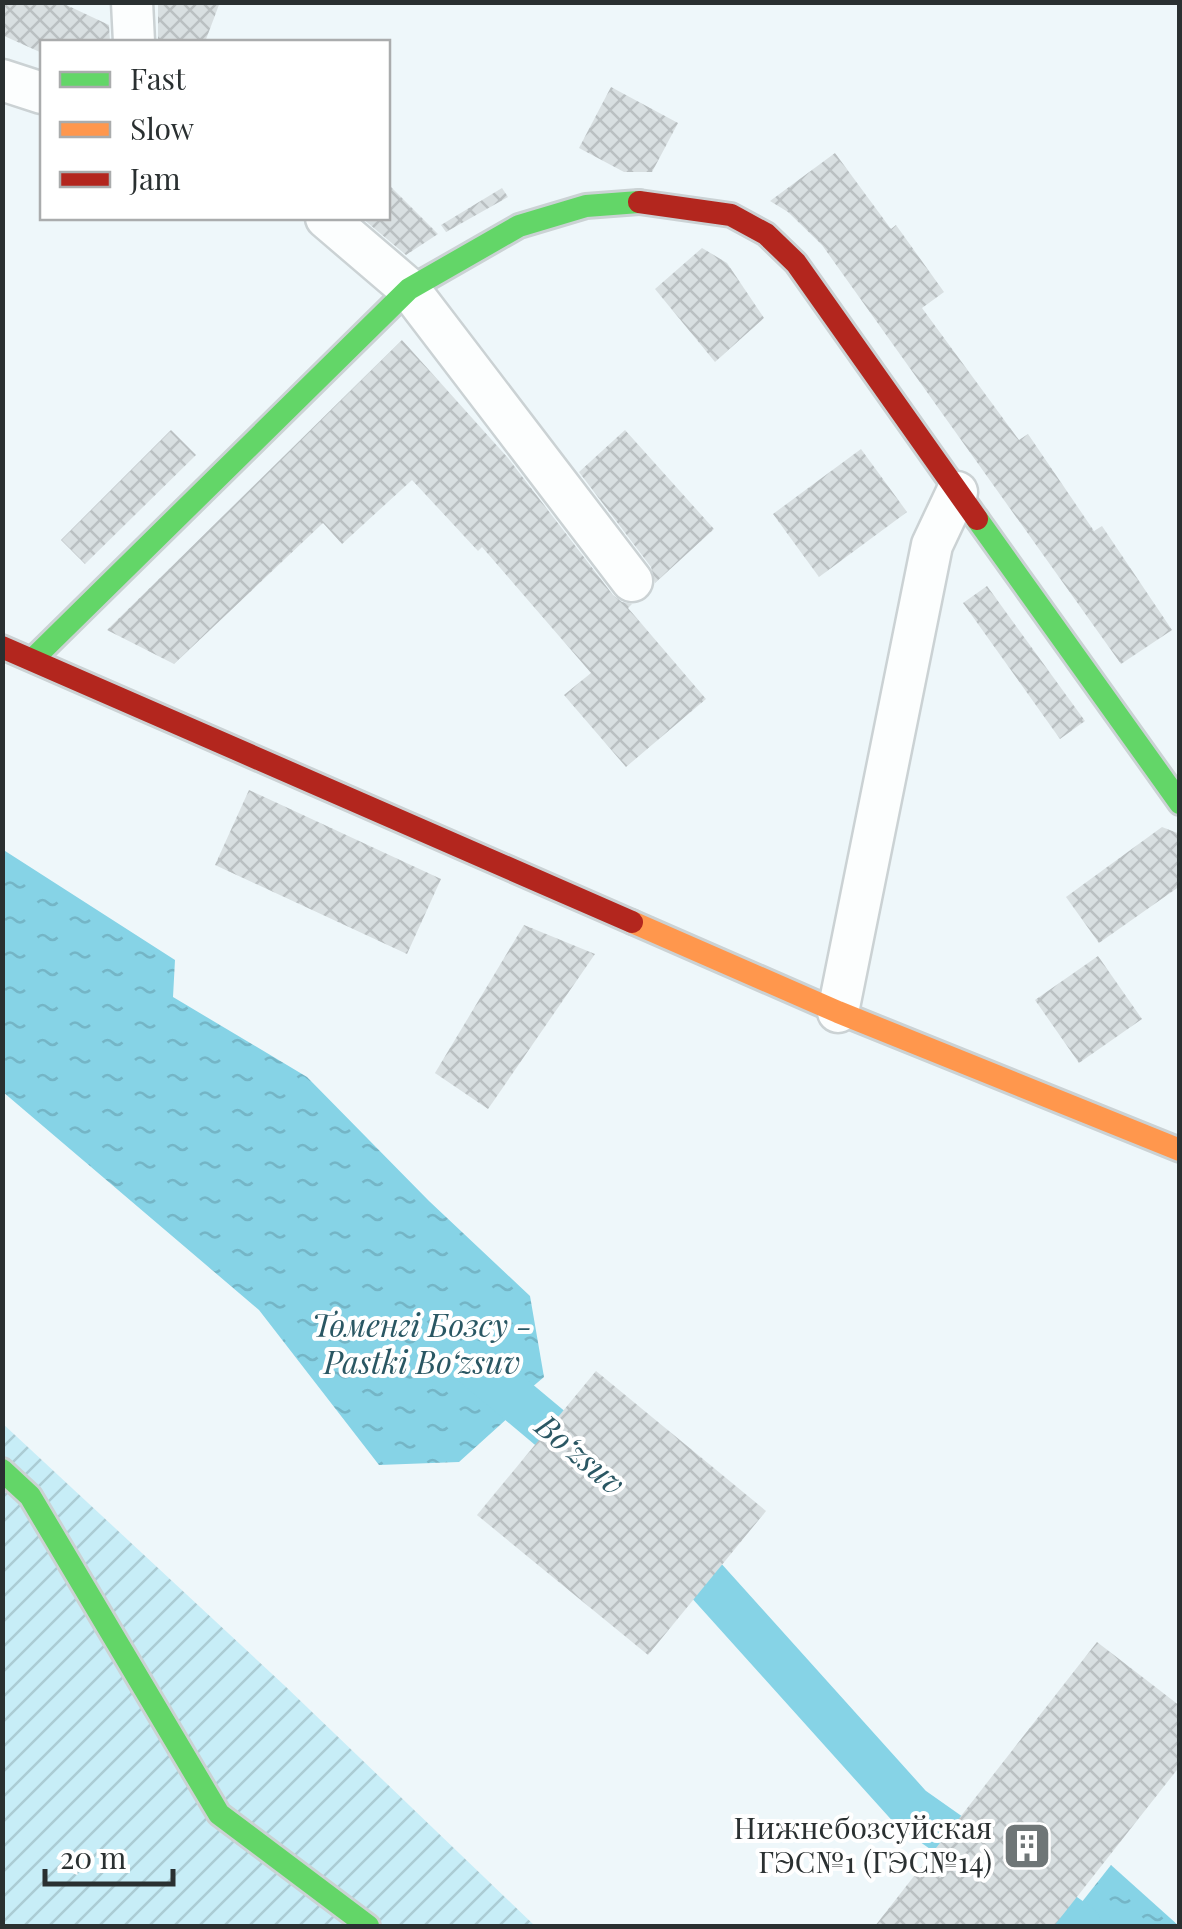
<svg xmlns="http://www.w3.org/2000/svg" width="1182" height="1929" font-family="'Playfair Display',serif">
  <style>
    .garden { fill: url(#garden-furrows) }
    .water { fill: url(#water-ripples) }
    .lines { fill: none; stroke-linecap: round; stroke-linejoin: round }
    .canal { stroke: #86d3e6; stroke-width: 45 }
    .building { fill: url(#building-cross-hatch) }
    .street-casing { stroke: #cbd2d4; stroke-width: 45 }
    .fast-casing { stroke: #cbd2d4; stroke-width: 28 }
    .slow-casing { stroke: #cbd2d4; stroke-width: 28 }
    .jam-casing { stroke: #cbd2d4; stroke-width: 28 }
    .street { stroke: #fcfefe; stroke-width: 40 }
    .fast { stroke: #63d668; stroke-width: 22 }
    .slow { stroke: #ff974d; stroke-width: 22 }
    .jam { stroke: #b3261e; stroke-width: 22 }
    .labels { text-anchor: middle; stroke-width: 8; stroke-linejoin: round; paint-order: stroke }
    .poi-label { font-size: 30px; fill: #2a3031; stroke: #fff; text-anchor: end }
    .water-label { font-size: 32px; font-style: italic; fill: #2a5763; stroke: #fff }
  </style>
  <defs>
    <pattern id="garden-furrows" width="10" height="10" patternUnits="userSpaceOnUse" patternTransform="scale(2.5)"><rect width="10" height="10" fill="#c7edf7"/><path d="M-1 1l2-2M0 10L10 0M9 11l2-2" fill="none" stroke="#abccd4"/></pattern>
    <pattern id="water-ripples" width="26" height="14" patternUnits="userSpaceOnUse" patternTransform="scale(2.5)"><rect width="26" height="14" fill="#86d3e6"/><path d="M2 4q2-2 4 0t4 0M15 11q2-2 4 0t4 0" fill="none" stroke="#74b5c6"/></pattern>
    <pattern id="building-cross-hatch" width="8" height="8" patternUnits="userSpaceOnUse" patternTransform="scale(2.5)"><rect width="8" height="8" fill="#d8dfe1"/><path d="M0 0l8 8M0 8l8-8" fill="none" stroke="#bac0c2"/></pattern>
  </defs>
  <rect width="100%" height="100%" fill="#eef7fa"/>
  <polygon class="garden" points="2,1423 285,1686 535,1926 3,1926"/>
  <g class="water">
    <polygon points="2,849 175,960 173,997 307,1077 429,1201 530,1296 544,1377 518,1399 511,1415 459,1462 379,1465 259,1310 3,1092"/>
    <polygon points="1111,1865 1179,1926 1063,1926"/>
  </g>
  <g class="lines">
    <g class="canal">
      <polyline points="471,1362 594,1465"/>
      <polyline points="668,1538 911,1808 1079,1926"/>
    </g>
  </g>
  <g class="building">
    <polygon points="2,2 60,2 109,25 110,42 42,42 42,53 2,35"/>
    <polygon points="158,2 220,2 205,42 158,42"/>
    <polygon points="611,87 678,123 652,172 624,172 579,148"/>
    <polygon points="835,153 891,229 896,225 944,292 922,308 1019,440 1028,434 1094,531 1102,526 1172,630 1121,664 822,245 788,212 770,201"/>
    <polygon points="388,184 438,234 406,255 362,218 388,218"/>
    <polygon points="502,188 508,197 446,232 441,225"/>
    <polygon points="702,248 727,263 764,318 715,362 655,289"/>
    <polygon points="402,340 508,458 613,595 622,602 632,604 628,608 706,699 626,767 564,695 591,673 482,547 478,551 412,480 342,544 323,523 174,664 107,630"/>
    <polygon points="171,430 196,455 85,564 61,540"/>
    <polygon points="625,430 714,529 655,583 651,567 579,472"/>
    <polygon points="861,449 907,512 819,577 773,514"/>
    <polygon points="987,586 1085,721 1060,739 963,603"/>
    <polygon points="249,790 441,879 407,954 215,865"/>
    <polygon points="1162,827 1180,834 1180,886 1099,943 1066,897"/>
    <polygon points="524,925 595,954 488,1109 435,1073"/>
    <polygon points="1098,956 1142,1019 1079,1063 1035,1000"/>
    <polygon points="596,1371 766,1511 648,1655 477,1515"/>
    <polygon points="1097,1642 1180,1706 1180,1766 1054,1926 875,1926"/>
  </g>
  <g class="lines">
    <g class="street-casing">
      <g id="street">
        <polyline points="132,2 134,42"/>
        <polyline points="2,80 42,93"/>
        <polyline points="326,218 409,289 632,581"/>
        <polyline points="838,1012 932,545 957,492"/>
      </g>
    </g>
    <g class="fast-casing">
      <g id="fast">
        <polyline points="977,519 1180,803"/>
        <polyline points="33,659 409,289 519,226 586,206 639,202"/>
        <polyline points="2,1470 30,1496 219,1814 368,1926"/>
      </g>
    </g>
    <g class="slow-casing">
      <polyline id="slow" points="632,922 838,1012 1180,1150"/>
    </g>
    <g class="jam-casing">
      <g id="jam">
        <polyline points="639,202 731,215 766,234 796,263 977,519"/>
        <polyline points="2,647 632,922"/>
      </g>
    </g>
    <use href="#street" class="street"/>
    <use href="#fast" class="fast"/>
    <use href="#slow" class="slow"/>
    <use href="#jam" class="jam"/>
  </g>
  <defs>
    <g id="building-square" transform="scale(2.5)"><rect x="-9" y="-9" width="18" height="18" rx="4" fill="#6f7677" stroke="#fff"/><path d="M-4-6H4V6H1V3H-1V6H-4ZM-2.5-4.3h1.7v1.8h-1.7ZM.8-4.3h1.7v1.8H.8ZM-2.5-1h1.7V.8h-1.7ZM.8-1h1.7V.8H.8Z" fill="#fff"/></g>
  </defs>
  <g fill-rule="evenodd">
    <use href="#building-square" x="1027" y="1846"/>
  </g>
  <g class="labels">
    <g class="poi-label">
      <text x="992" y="1839">Нижнебозсуйская<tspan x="992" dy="34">ГЭС№1 (ГЭС№14)</tspan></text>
    </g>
    <g class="water-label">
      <text x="422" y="1337">Төменгі Бозсу -<tspan x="422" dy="37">Pastki Boʻzsuv</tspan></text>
      <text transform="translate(580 1455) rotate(40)" y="11">Boʻzsuv</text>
    </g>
  </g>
  <rect width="1182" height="1929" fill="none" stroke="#2a3031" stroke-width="10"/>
  <rect x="40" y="40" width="350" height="180" fill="#ffffff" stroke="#aaacad" stroke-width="2.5"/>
  <rect x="60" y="72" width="50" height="15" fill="#63d668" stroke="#aaacad" stroke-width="2.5"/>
  <text x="130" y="90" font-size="30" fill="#2a3031">Fast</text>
  <rect x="60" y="122" width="50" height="15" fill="#ff974d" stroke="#aaacad" stroke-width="2.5"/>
  <text x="130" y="140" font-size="30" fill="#2a3031">Slow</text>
  <rect x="60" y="172" width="50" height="15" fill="#b3261e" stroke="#aaacad" stroke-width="2.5"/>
  <text x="130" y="190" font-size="30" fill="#2a3031">Jam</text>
  <path d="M45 1869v15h128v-15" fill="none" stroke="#2a3031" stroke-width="5"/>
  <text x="60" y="1869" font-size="30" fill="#2a3031" stroke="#ffffff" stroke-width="8" paint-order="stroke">20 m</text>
</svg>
